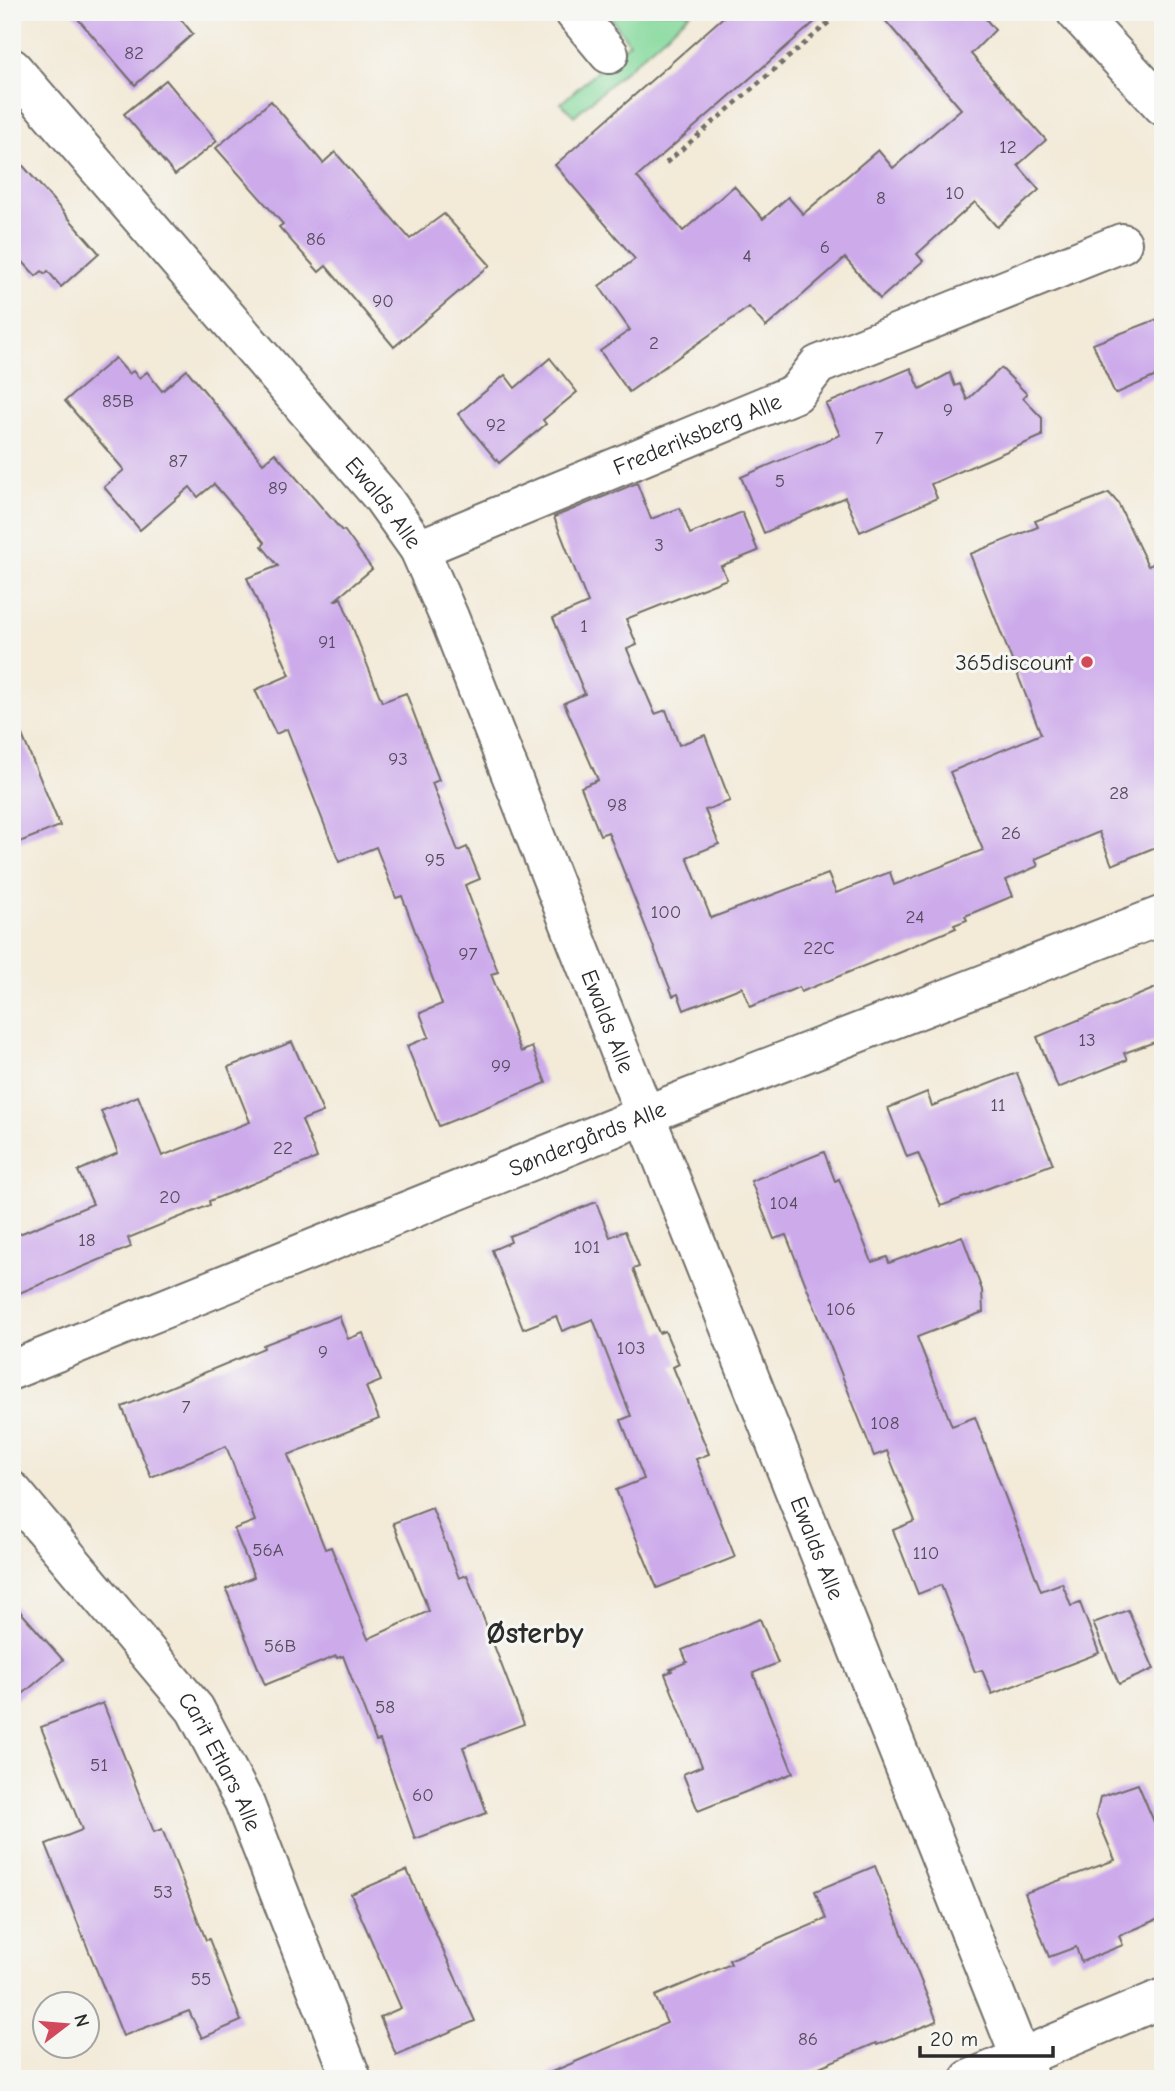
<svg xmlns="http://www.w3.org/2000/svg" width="1175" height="2091" font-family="'Comic Neue',sans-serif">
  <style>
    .green { fill: #84d99c; stroke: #588264; stroke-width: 2 }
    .building { fill: #cdabeb }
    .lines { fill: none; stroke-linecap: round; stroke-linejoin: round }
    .minor-casing { stroke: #716e68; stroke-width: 42 }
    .path { stroke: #716e68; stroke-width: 4.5; stroke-dasharray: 5 5; stroke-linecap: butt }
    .minor { stroke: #fff; stroke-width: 38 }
    .poi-dot { fill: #d1495b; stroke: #f6f6f2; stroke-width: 2.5 }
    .labels { text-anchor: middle; stroke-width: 6; stroke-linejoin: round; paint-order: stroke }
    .number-label { font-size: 19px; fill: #544b5b }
    .street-label { font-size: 23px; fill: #2b2b2b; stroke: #f6f6f2 }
    .poi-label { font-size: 23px; fill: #2b2b2b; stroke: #f6f6f2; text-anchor: end }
    .district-label { font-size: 30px; font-weight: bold; fill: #2b2b2b; stroke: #f6f6f2 }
  </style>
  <rect width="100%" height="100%" fill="#f6f6f2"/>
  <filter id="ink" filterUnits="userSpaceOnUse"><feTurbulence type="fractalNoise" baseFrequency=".0143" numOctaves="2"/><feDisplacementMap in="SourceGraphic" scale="14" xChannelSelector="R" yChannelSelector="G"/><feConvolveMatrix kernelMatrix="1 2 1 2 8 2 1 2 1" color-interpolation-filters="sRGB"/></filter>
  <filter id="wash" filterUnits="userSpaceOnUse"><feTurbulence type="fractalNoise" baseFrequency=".00686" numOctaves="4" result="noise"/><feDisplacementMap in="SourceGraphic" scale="28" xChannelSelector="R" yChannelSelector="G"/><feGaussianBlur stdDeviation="1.57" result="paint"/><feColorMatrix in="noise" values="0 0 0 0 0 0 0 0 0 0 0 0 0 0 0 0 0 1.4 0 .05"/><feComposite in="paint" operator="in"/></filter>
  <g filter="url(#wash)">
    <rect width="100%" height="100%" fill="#f3ead8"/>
    <polygon class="green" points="607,12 692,12 574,116 561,103 629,43"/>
    <g id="blocks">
      <g class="building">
        <polygon points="72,12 175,12 193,34 135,85"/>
        <polygon points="729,12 826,12 637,177 683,231 734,186 763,219 788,197 803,214 878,150 893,168 961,109 878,12 980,12 995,30 971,54 1046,140 1018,165 1039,190 997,227 975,202 917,254 923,261 880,299 845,258 766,327 749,307 629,392 600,351 630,330 599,286 635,259 555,165"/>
        <polygon points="166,80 217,141 175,175 124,114"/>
        <polygon points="271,101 323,163 335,152 410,239 444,214 490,265 394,347 326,266 319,272 279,227 283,224 216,148"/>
        <polygon points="12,153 99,253 61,287 48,271 45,274 42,271 36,276 12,250"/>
        <polygon points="1163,317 1163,373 1115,394 1093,344"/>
        <polygon points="115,358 129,374 133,371 139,378 147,372 162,391 187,370 263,463 275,453 342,531 344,530 372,569 334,601 341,598 382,702 406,693 439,780 432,783 458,851 467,847 480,879 465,885 498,972 491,974 521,1052 532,1047 546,1083 439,1126 407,1046 429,1037 420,1013 442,1004 402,896 396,898 376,847 339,862 287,729 276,734 255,690 290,675 247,578 278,566 262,546 265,543 214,484 198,497 190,487 140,530 104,487 124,470 65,401"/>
        <polygon points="550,358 577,392 543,420 546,424 499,463 458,414 505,375 515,388"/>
        <polygon points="911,368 920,389 950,373 955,386 960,384 967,400 1001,368 1027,394 1023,398 1042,418 1042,436 931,484 937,498 860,532 845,497 764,533 741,477 840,435 826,404"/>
        <polygon points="637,483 651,519 680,508 690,534 742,512 758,551 721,566 727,579 626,619 637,645 627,649 655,714 666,710 679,745 705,735 730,801 705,810 719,844 687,857 711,918 828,874 836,893 890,872 894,885 983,850 950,772 1041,734 970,554 1038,527 1035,521 1109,493 1118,503 1148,566 1163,560 1163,844 1112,865 1099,832 1035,859 1038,866 1006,880 1013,896 965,916 967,920 954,925 956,928 801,992 799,987 750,1007 742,987 684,1010 678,994 673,996 608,832 600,835 581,787 598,780 564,703 585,694 553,618 588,603 554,517"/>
        <polygon points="12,711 60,826 12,845"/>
        <polygon points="1163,985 1163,1039 1124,1053 1127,1060 1058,1088 1037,1037"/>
        <polygon points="292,1042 323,1112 302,1120 317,1158 209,1201 210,1205 128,1238 131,1247 12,1296 12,1237 93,1204 78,1171 118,1153 101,1111 138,1096 162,1156 250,1122 228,1067"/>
        <polygon points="1017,1073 1053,1164 941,1206 918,1153 907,1157 888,1108 927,1092 932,1106"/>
        <polygon points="824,1152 835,1181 839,1179 872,1262 887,1257 889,1263 962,1236 982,1290 983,1312 917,1337 952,1426 975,1417 1041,1591 1062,1583 1071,1606 1080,1603 1099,1653 992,1694 982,1670 975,1672 941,1585 918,1594 893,1530 915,1521 887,1451 874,1456 786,1235 774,1239 751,1181"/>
        <polygon points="596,1202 610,1237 625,1231 639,1267 633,1269 659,1333 665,1331 679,1364 673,1367 709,1454 696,1459 735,1557 657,1588 616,1490 644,1479 621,1420 631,1416 593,1319 562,1331 556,1316 523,1329 492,1250 511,1242 509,1236"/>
        <polygon points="339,1316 348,1339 363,1333 381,1381 366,1387 379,1419 288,1455 325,1549 331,1547 368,1639 429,1611 393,1523 432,1508 459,1578 467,1575 524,1724 463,1747 487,1813 415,1839 380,1740 376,1741 343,1656 337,1658 336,1656 265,1685 226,1589 254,1577 234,1529 255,1521 226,1446 151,1477 122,1407 264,1348 263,1345"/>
        <polygon points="12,1602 63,1660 12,1703"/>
        <polygon points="1128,1610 1154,1669 1119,1684 1093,1623"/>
        <polygon points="760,1619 778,1663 753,1673 793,1773 698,1811 683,1774 702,1766 665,1674 672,1671 670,1669 687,1662 682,1650"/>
        <polygon points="103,1703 154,1832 162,1829 206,1940 209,1939 241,2021 202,2038 189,2011 123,2036 46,1844 82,1830 41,1727"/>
        <polygon points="1138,1784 1163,1843 1163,1917 1119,1936 1123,1945 1081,1962 1076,1947 1049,1957 1025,1893 1115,1860 1096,1815 1100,1797"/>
        <polygon points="875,1866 937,2021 877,2045 876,2043 791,2079 535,2079 667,2023 655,1996 731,1964 729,1960 826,1919 815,1891"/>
        <polygon points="407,1870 475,2021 396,2055 380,2017 401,2008 351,1894"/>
      </g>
    </g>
  </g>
  <g filter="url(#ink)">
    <use href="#blocks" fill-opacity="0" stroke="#716e68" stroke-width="2"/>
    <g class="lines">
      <g class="minor-casing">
        <g id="minor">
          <polyline points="574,12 609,54"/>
          <polyline points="1076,12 1163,106"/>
          <path id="s1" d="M 12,68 L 382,497 L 419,549 L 449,617 L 645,1115 L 1029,2079"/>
          <path id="s2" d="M 419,549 L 796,393 L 818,365 L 1122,243"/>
          <path id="s3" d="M 12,1370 L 645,1115 L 1163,915"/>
          <path id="s4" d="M 12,1491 L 195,1709 L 244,1802 L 352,2079"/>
          <polyline points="970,2079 1163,1998"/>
        </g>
      </g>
      <polyline class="path" points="666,163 841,12"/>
      <use href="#minor" class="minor"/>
    </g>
  </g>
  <circle class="poi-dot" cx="1087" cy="662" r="7"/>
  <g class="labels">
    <g class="number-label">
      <text x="134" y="59">82</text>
      <text x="1008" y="153">12</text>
      <text x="955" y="199">10</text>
      <text x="881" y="204">8</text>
      <text x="316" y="245">86</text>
      <text x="825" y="253">6</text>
      <text x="747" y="262">4</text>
      <text x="383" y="307">90</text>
      <text x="654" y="349">2</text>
      <text x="118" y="407">85B</text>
      <text x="948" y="416">9</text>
      <text x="496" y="431">92</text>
      <text x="879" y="444">7</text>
      <text x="178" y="467">87</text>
      <text x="780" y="487">5</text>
      <text x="278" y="494">89</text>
      <text x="659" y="551">3</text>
      <text x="584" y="632">1</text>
      <text x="327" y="648">91</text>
      <text x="398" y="765">93</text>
      <text x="1119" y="799">28</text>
      <text x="617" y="811">98</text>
      <text x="1011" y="839">26</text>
      <text x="435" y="866">95</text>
      <text x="666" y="918">100</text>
      <text x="915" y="923">24</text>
      <text x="819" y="954">22C</text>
      <text x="468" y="960">97</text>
      <text x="1087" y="1046">13</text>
      <text x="501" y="1072">99</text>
      <text x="998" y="1111">11</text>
      <text x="283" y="1154">22</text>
      <text x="170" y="1203">20</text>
      <text x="784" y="1209">104</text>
      <text x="87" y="1246">18</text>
      <text x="587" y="1253">101</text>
      <text x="841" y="1315">106</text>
      <text x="631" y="1354">103</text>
      <text x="323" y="1358">9</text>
      <text x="186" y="1413">7</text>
      <text x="885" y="1429">108</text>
      <text x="268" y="1556">56A</text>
      <text x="926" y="1559">110</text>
      <text x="280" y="1652">56B</text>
      <text x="385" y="1713">58</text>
      <text x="99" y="1771">51</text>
      <text x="423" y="1801">60</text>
      <text x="163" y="1898">53</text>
      <text x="201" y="1985">55</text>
      <text x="808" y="2045">86</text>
    </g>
    <g class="street-label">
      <text dy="8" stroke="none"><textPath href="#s2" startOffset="301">Frederiksberg Alle</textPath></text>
      <text dy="8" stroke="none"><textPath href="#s1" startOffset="572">Ewalds Alle</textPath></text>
      <text dy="8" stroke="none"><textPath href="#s1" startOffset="1139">Ewalds Alle</textPath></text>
      <text dy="8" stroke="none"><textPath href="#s3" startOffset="620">Søndergårds Alle</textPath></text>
      <text dy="8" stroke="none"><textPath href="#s1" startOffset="1706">Ewalds Alle</textPath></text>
      <text dy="8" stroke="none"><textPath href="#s4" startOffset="343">Carit Etlars Alle</textPath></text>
    </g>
    <g class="poi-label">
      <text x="1073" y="670">365discount</text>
    </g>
    <g class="district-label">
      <text x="535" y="1643">Østerby</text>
    </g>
  </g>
  <rect width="1175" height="2091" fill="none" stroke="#f6f6f2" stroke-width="42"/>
  <g transform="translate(66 2025) rotate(74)"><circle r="33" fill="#f6f6f2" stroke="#a5a5a2" stroke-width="2"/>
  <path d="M0-5L12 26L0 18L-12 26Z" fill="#d1495b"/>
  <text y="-10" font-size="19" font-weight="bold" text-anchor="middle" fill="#2b2b2b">N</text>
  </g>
  <path d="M920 2046v10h133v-10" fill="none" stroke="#2b2b2b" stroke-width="3.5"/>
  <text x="930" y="2046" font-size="21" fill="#2b2b2b" stroke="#f6f6f2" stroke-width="5" paint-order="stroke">20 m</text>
</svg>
